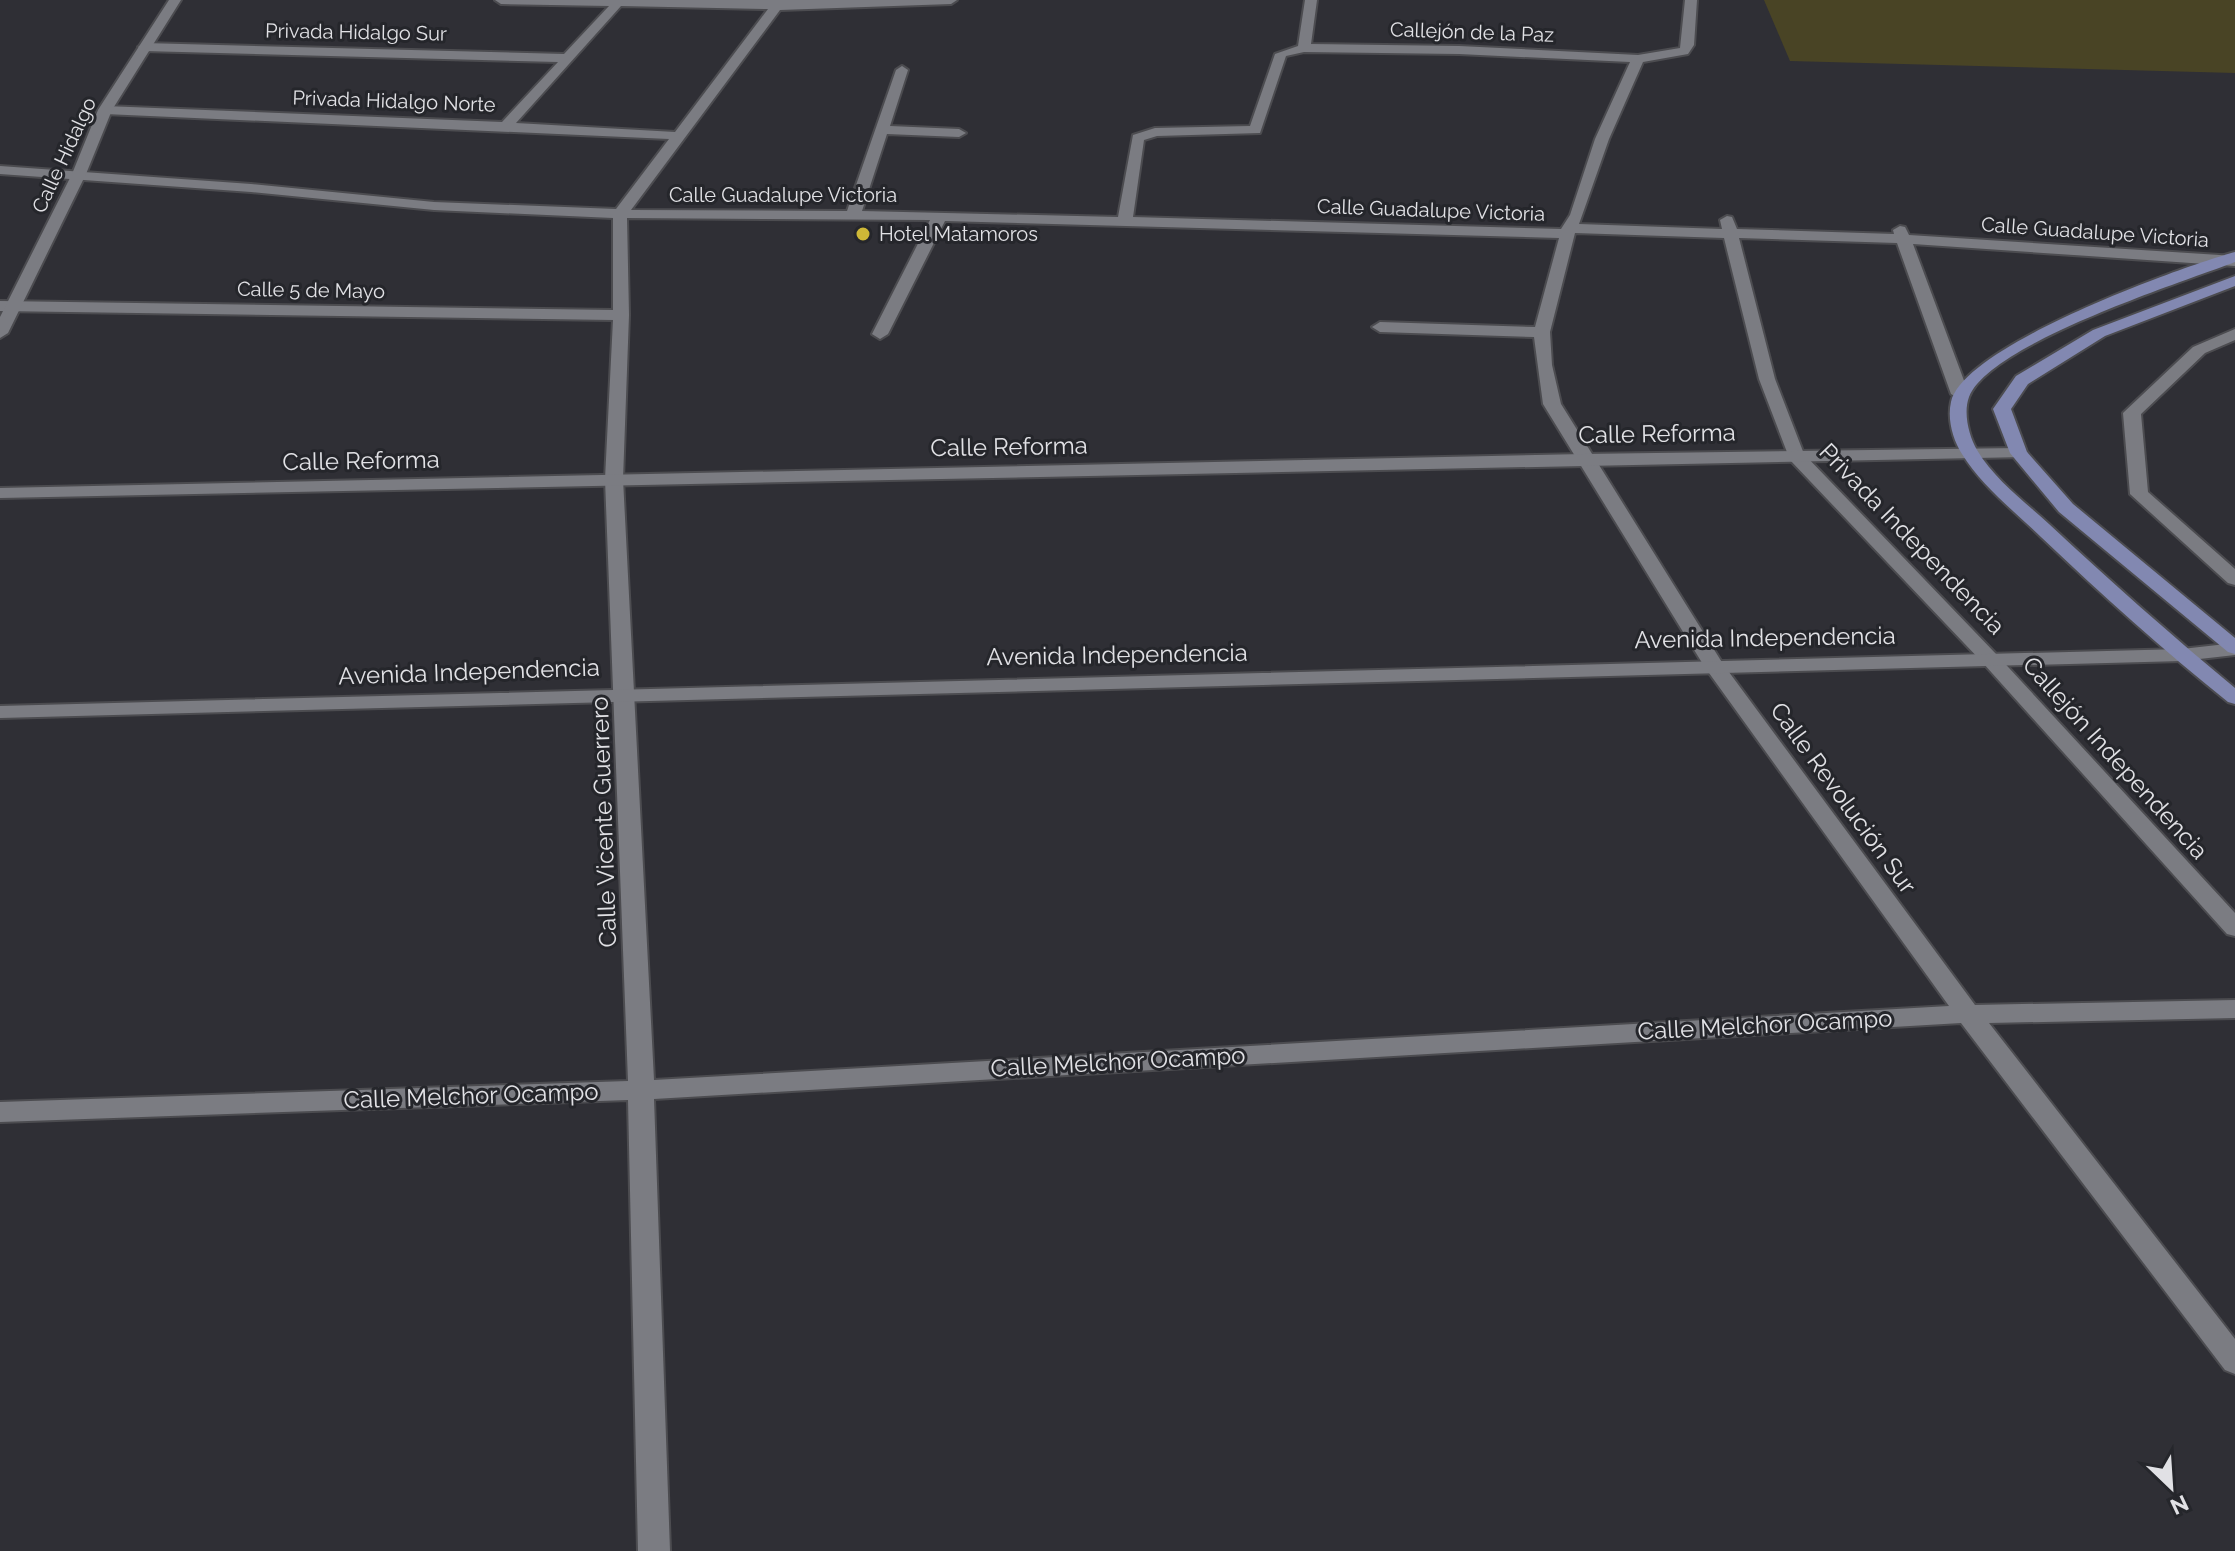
<svg xmlns="http://www.w3.org/2000/svg" width="2235" height="1551" font-family="Raleway,sans-serif">
  <style>
    .green { fill: #494425 }
    .lines { fill: none; stroke-linecap: round; stroke-linejoin: round }
    .minor-casing { stroke: #4c4c50; stroke-width: 4 }
    .tertiary-casing { stroke: #4c4c50; stroke-width: 4 }
    .primary-casing { stroke: #4c4c50; stroke-width: 4 }
    .minor { fill: #7b7c82; fill-rule: evenodd }
    .tertiary { fill: #7b7c82; fill-rule: evenodd }
    .primary { fill: #8288b1; fill-rule: evenodd }
    .poi-dot { fill: #ceb837; stroke: #25262b; stroke-width: 3 }
    .labels { text-anchor: middle; stroke-width: 6; stroke-linejoin: round; paint-order: stroke }
    .far-street-label { font-size: 20px; fill: #e1e1e5; stroke: #25262b }
    .far-poi-label { font-size: 20px; fill: #e1e1e5; stroke: #25262b; text-anchor: start }
    .street-label { font-size: 24px; fill: #e1e1e5; stroke: #25262b }
  </style>
  <rect width="100%" height="100%" fill="#2f2f35"/>
  <polygon class="green" points="1764,0 2235,0 2235,73 1790,61"/>
  <g class="lines">
    <g class="minor-casing">
      <g id="minor">
        <path d="M 495,0 L 957,0 L 951,4 L 780,10 L 631,210 L 847,211 L 896,70 L 902,66 L 908,70 L 890,126 L 959,129 L 966,133 L 959,137 L 887,134 L 862,211 L 1118,217 L 1133,135 L 1155,128 L 1250,126 L 1275,54 L 1298,46 L 1305,0 L 1317,0 L 1311,44 L 1459,46 L 1638,55 L 1680,48 L 1685,0 L 1697,0 L 1694,45 L 1688,54 L 1643,62 L 1609,139 L 1579,224 L 1722,229 L 1720,220 L 1727,216 L 1732,217 L 1737,229 L 1894,234 L 1893,230 L 1900,226 L 1905,227 L 1909,235 L 2235,256 L 2235,266 L 1913,244 L 1969,394 L 1960,399 L 1951,394 L 1897,243 L 1739,238 L 1775,379 L 1804,454 L 1997,655 L 2235,913 L 2235,936 L 2227,934 L 1983,663 L 1790,460 L 1759,379 L 1724,238 L 1575,233 L 1550,332 L 1552,365 L 1561,404 L 1723,664 L 1975,1005 L 2235,1000 L 2235,1018 L 1989,1023 L 2235,1339 L 2235,1374 L 2225,1370 L 1961,1023 L 654,1099 L 670,1551 L 638,1551 L 628,1100 L 0,1122 L 0,1102 L 628,1081 L 605,479 L 613,320 L 0,311 L 0,301 L 613,310 L 613,218 L 434,210 L 251,192 L 0,174 L 0,166 L 251,184 L 434,202 L 616,209 L 669,139 L 105,114 L 98,110 L 105,106 L 502,122 L 558,62 L 144,51 L 138,47 L 144,43 L 564,54 L 609,6 L 501,4 ZM 621,6 L 768,9 L 675,132 L 516,123 ZM 1304,52 L 1459,54 L 1630,62 L 1595,139 L 1570,215 L 1561,229 L 1133,217 L 1144,140 L 1157,136 L 1260,133 L 1286,56 ZM 627,218 L 930,220 L 872,334 L 880,339 L 888,334 L 945,221 L 1559,238 L 1535,327 L 1380,322 L 1372,327 L 1380,332 L 1534,337 L 1543,404 L 1704,666 L 1949,1006 L 654,1080 L 623,479 L 629,315 Z"/>
        <polygon points="2235,329 2235,340 2205,353 2141,414 2148,492 2235,569 2235,585 2228,583 2130,494 2123,413 2193,347"/>
      </g>
    </g>
    <g class="tertiary-casing">
      <g id="tertiary">
        <polygon points="169,0 181,0 112,110 86,174 8,333 0,338 0,317 72,174 98,110"/>
        <polygon points="2019,448 2028,453 2025,457 0,498 0,488 1584,454"/>
        <polygon points="2235,643 2235,655 2182,661 0,718 0,706 2182,649"/>
      </g>
    </g>
    <g class="primary-casing">
      <g id="primary">
        <path d="M 2235,252 L 2235,262 C 2180,283 1989,344 1969,397 C 1963,413 1969,436 1977,450 C 1994,479 2025,502 2049,524 C 2109,580 2171,635 2235,688 L 2235,704 L 2228,702 C 2163,650 2102,595 2041,537 C 2014,511 1982,486 1962,454 C 1953,440 1947,419 1951,402 C 1963,346 2180,267 2235,252 Z"/>
        <polygon points="2235,276 2235,286 2105,336 2028,384 2011,409 2027,452 2073,504 2235,638 2235,654 2228,652 2059,512 2010,453 1993,409 2016,376 2093,330"/>
      </g>
    </g>
    <use href="#minor" class="minor"/>
    <use href="#tertiary" class="tertiary"/>
    <use href="#primary" class="primary"/>
  </g>
  <circle class="poi-dot" cx="863" cy="234" r="8"/>
  <g class="labels">
    <g class="far-street-label">
      <text transform="translate(356 32) rotate(1)" y="7">Privada Hidalgo Sur</text>
      <text transform="translate(1472 32) rotate(2)" y="7">Callejón de la Paz</text>
      <text transform="translate(394 101) rotate(2)" y="7">Privada Hidalgo Norte</text>
      <text transform="translate(64 155) rotate(-65)" y="7">Calle Hidalgo</text>
      <text x="783" y="202">Calle Guadalupe Victoria</text>
      <text transform="translate(1431 210) rotate(2)" y="7">Calle Guadalupe Victoria</text>
      <text transform="translate(2095 232) rotate(4)" y="7">Calle Guadalupe Victoria</text>
      <text transform="translate(311 290) rotate(1)" y="7">Calle 5 de Mayo</text>
    </g>
    <g class="far-poi-label">
      <text x="879" y="241">Hotel Matamoros</text>
    </g>
    <g class="street-label">
      <text transform="translate(1657 434) rotate(-1)" y="8">Calle Reforma</text>
      <text transform="translate(1009 447) rotate(-1)" y="8">Calle Reforma</text>
      <text transform="translate(361 461) rotate(-1)" y="8">Calle Reforma</text>
      <text transform="translate(1912 539) rotate(46)" y="8">Privada Independencia</text>
      <text transform="translate(1765 638) rotate(-1)" y="8">Avenida Independencia</text>
      <text transform="translate(1117 655) rotate(-1)" y="8">Avenida Independencia</text>
      <text transform="translate(469 672) rotate(-2)" y="8">Avenida Independencia</text>
      <text transform="translate(2115 758) rotate(48)" y="8">Callejón Independencia</text>
      <text transform="translate(1843 798) rotate(54)" y="8">Calle Revolución Sur</text>
      <text transform="translate(604 822) rotate(-92)" y="8">Calle Vicente Guerrero</text>
      <text transform="translate(1765 1025) rotate(-3)" y="8">Calle Melchor Ocampo</text>
      <text transform="translate(1118 1062) rotate(-3)" y="8">Calle Melchor Ocampo</text>
      <text transform="translate(471 1096) rotate(-2)" y="8">Calle Melchor Ocampo</text>
    </g>
  </g>
  <g transform="translate(2171 1487) rotate(155)" stroke="#25262b" stroke-width="6" paint-order="stroke">
  <path d="M0-6L14 30L0 20L-14 30Z" fill="#e1e1e5"/>
  <text y="-12" font-size="22" font-weight="bold" text-anchor="middle" fill="#e1e1e5">N</text>
  </g>
</svg>
